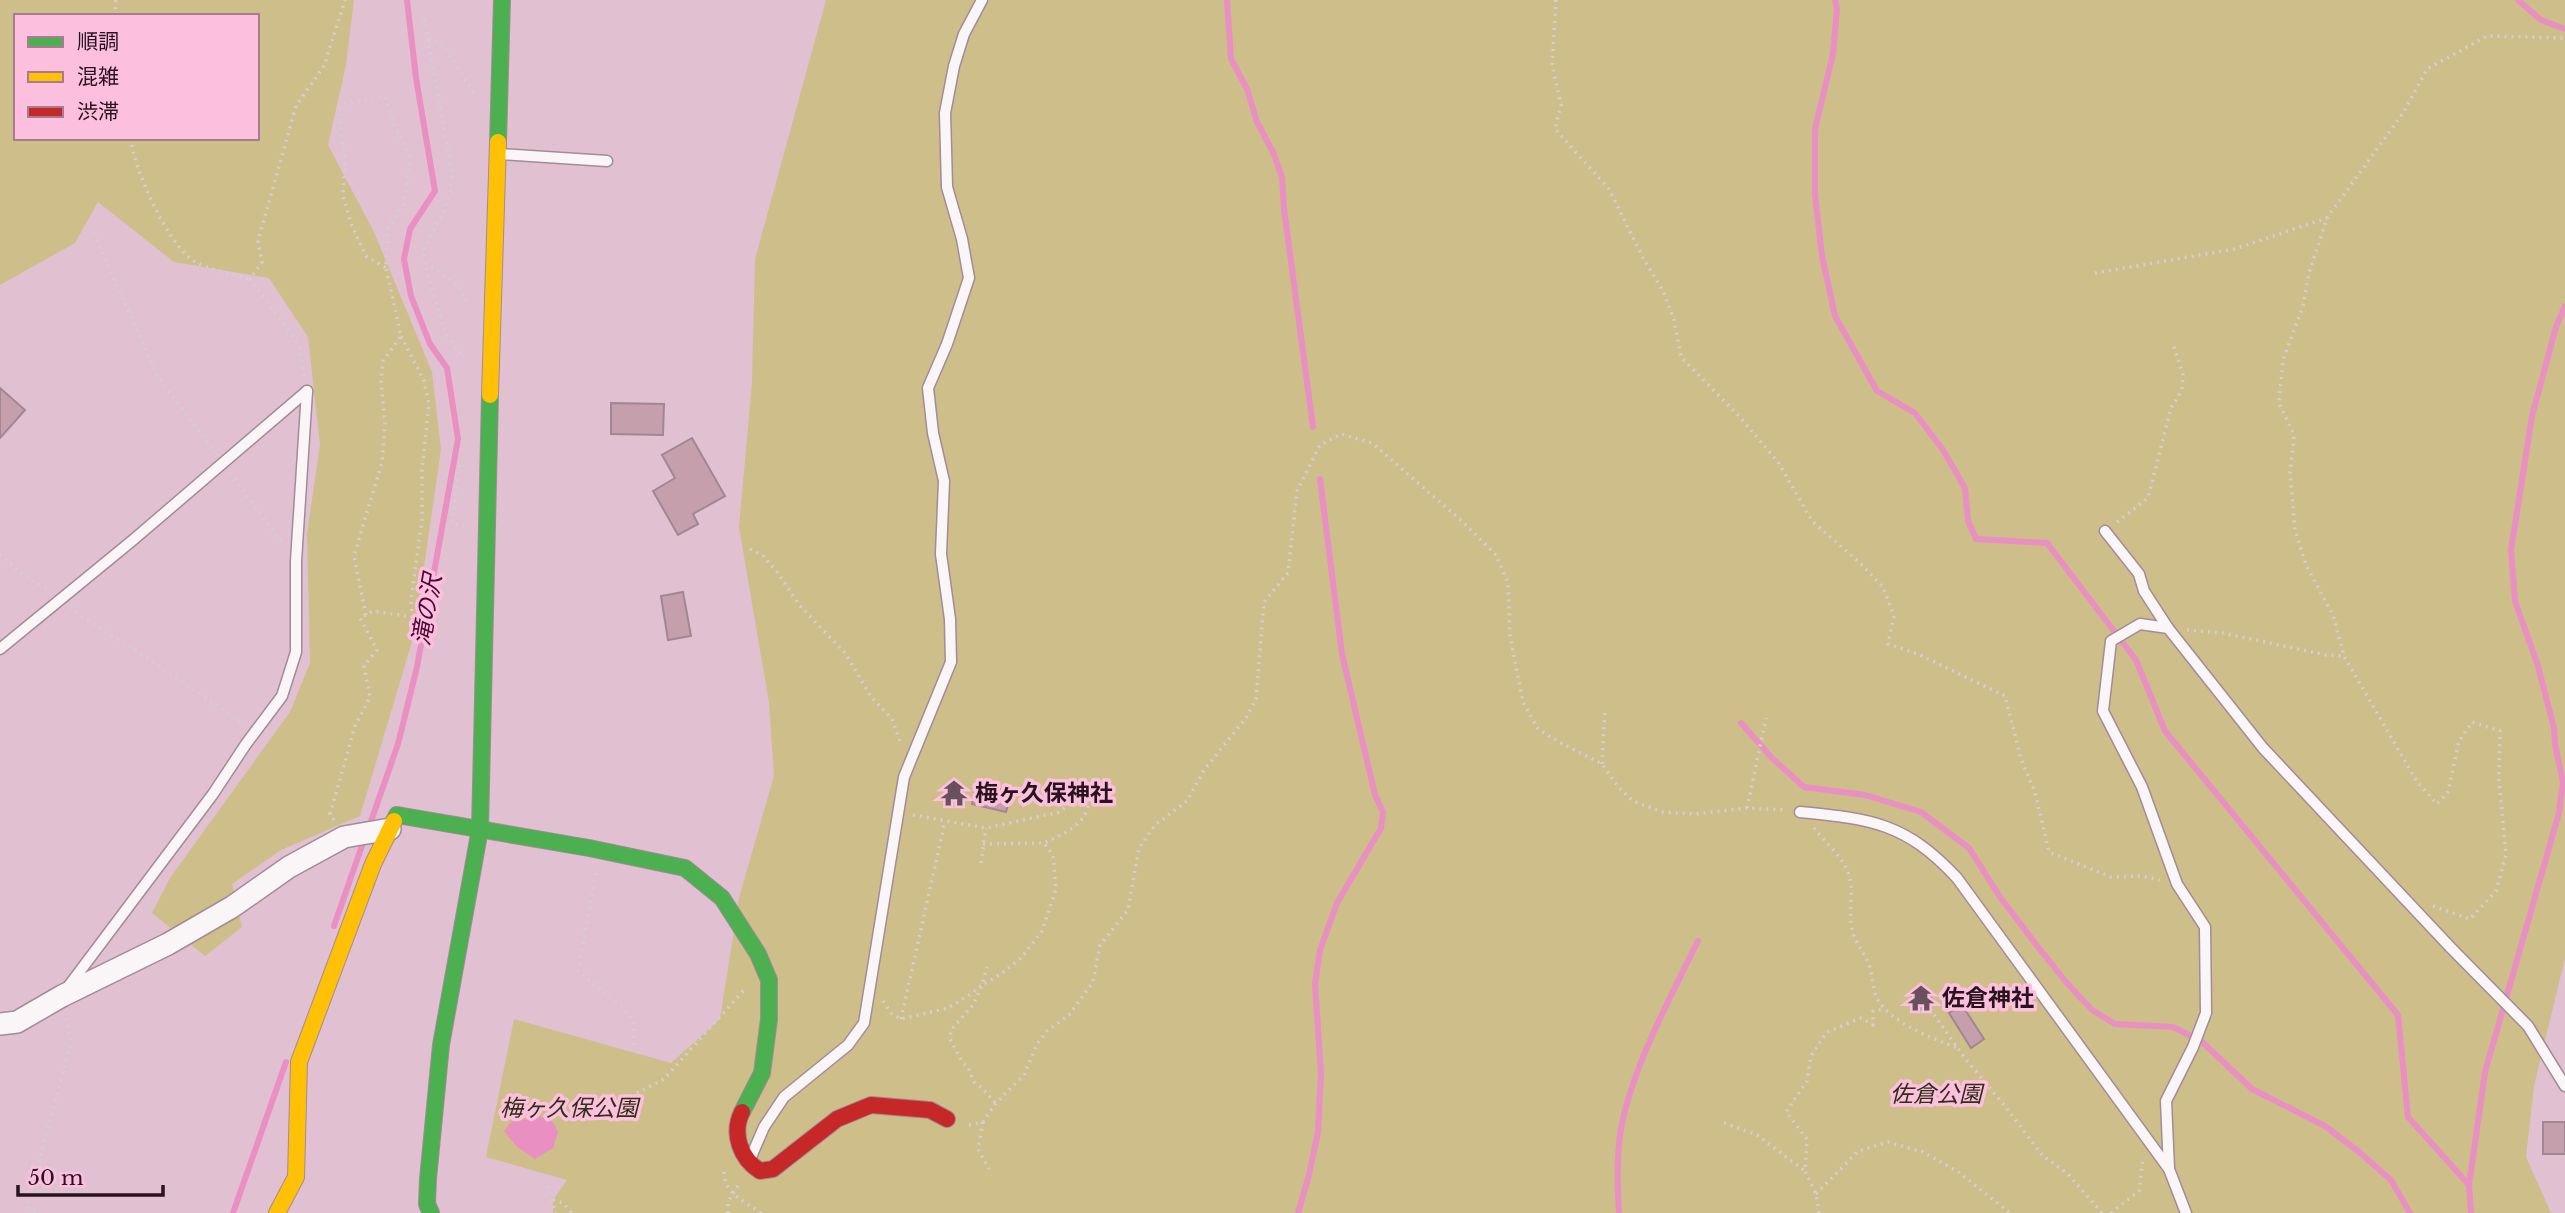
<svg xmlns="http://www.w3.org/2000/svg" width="2565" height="1213" font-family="'Libre Baskerville','Noto Sans JP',serif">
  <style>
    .green { fill: #cebe8a; fill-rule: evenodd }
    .water { fill: #ea8fc1 }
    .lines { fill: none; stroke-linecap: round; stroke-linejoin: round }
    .stream { stroke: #ea8fc1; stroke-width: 6 }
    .building { fill: #c69fad; stroke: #a18791; stroke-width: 2 }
    .lane-casing { stroke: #a38b97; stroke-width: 13 }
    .street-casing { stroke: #a38b97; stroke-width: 24 }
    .fast-casing { stroke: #a38b97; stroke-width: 18 }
    .slow-casing { stroke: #a38b97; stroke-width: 18 }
    .jam-casing { stroke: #a38b97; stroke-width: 18 }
    .path { stroke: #d7cdd2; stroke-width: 3.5; stroke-dasharray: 2 5; stroke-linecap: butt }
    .lane { stroke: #faf6f8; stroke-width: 10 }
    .street { stroke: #faf6f8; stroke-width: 21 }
    .fast { stroke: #4caf50; stroke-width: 16 }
    .slow { stroke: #ffc107; stroke-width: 16 }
    .jam { stroke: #c62828; stroke-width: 16 }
    .labels { text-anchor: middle; stroke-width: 7; stroke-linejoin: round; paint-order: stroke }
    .poi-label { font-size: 23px; font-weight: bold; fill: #28131e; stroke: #fcc0de; text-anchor: start }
    .park-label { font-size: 23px; font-style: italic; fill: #2f2e17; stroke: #fcc0de }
    .water-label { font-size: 24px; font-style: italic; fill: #4f0635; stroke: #fcc0de }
  </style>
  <rect width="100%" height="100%" fill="#e1c0d1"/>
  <g class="green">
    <path d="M 0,0 L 354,0 L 346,65 L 328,145 L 374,232 L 432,372 L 441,450 L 414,635 L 360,816 L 281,850 L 232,884 L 242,927 L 205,956 L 152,913 L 170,878 L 290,712 L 310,663 L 307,534 L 320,445 L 308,337 L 269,278 L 174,262 L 98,202 L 75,243 L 0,285 ZM 16,16 L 257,16 L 257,138 L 16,138 Z"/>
    <polygon points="826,0 2565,0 2565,958 2534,1086 2526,1157 2551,1213 553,1213 553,1200 567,1180 486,1157 514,1019 671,1063 720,1019 739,898 774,776 769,703 739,527 752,383 755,259"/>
  </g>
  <polygon class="water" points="539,1116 553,1122 558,1132 553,1148 535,1159 517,1147 504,1131 511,1122"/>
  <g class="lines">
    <g class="stream">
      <polyline points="1227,0 1231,59 1247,89 1257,122 1273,152 1282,177 1284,209 1313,427"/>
      <polyline points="1835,0 1837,9 1833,54 1815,129 1815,194 1822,256 1835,316 1877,391 1915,413 1943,450 1965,488 1968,521 1976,539 2047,543 2136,660 2165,731 2398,1015 2408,1117 2469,1185"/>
      <polyline points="2518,0 2541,20 2565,29"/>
      <polyline points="1741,723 1772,758 1804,787 1865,795 1921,812 1969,848 2000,897 2038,947 2066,982 2092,1010 2115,1024 2173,1027 2189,1035"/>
      <polyline points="369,827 398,744 417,667 458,439 447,368 430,344 411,296 404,259 410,229 435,191 416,78 407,0"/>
      <polyline points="334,926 365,837"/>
      <polyline points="2200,1040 2252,1089 2325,1126 2359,1152 2391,1180 2410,1213"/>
      <polyline points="233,1213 286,1062"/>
      <polyline points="1298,1213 1309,1175 1318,1132 1321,1073 1315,984 1320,950 1337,903 1381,828 1383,812 1375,795 1342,654 1320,479"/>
      <path d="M 1619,1213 C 1617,1180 1616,1143 1625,1110 C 1641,1051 1671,996 1698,941"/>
      <polyline points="2471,1213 2469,1185 2485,1072 2559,813 2563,782 2555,744 2554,728 2538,666 2515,601 2511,550 2532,416 2556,327 2565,306"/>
    </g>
  </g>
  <g class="building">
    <polygon points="0,388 25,410 0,438"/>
    <polygon points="611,403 664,404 663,435 611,434"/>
    <polygon points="692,438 725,496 693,514 698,524 678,535 653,491 675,478 662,455"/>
    <polygon points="683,592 691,636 668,640 661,596"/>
    <polygon points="976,784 1011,792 1006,812 972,804"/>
    <polygon points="1922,986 1933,1000 1921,1009 1910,995"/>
    <polygon points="1962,1005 1984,1039 1971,1048 1949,1013"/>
    <rect x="2543" y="1122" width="22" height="32"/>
  </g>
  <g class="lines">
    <g class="lane-casing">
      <g id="lane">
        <polyline points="499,154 607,161"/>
        <polyline points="2105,531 2139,574 2144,591 2168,628 2263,748 2451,948 2528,1026 2565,1086"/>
        <polyline points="2168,628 2140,624 2111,641 2103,711 2142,787 2177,884 2205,927 2206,1013 2193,1047 2166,1101 2169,1169"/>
        <polyline points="0,649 133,540 307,391"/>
        <path d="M 1800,812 C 1872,819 1906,823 1957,878 L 2169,1169 L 2186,1213"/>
        <polyline points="68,987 213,794 246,744 282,696 296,652 296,561 307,391"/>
        <polyline points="751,1157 764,1127 784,1097 848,1045 864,1023 904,777 951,662 950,619 941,554 944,481 933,433 928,388 947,344 969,278 962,239 947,187 945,113 954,66 964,34 982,0"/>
      </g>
    </g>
    <g class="street-casing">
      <polyline id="street" points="0,1024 17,1022 62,996 168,944 232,907 289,867 344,837 390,829"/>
    </g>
    <g class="fast-casing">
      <g id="fast">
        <polyline points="498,142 502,0"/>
        <polyline points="394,821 397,815 589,848 685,868 722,898 758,954 769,980 769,1019 762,1073 742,1112"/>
        <polyline points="431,1213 427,1204 428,1179 441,1045 480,829 490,395"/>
      </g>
    </g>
    <g class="slow-casing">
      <g id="slow">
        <polyline points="490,395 498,142"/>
        <polyline points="277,1213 296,1177 299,1062 373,864 394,821"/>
      </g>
    </g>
    <g class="jam-casing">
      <path id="jam" d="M 742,1112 C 731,1134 741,1159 760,1171 L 773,1169 L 837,1119 L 871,1105 L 930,1110 L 947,1119"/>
    </g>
    <g class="path">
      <polyline points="1556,0 1552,65 1561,105 1555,129 1609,189 1643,258 1663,291 1674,320 1681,357 1739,416 1778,462 1812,521 1861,564 1883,587 1894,616 1888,644 1918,654 2005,696 2021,759 2035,792 2049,852 2111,877 2141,876 2160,880"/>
      <polyline points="115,16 116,0"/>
      <polyline points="424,18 452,172 450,194 442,216 425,246 424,260 445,333 464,358"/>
      <polyline points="428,40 444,46 474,93"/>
      <path d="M 131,138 C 133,168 168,245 194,261 C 209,270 232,274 250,279"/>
      <polyline points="94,233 157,375 215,453"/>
      <polyline points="426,262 459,287 467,302"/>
      <polyline points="2095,273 2235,249 2327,218"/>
      <polyline points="304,376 299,345 250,279 262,262 258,241 296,106 324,66 345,0"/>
      <polyline points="459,465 452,524 464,526"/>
      <polyline points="230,473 282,543"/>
      <polyline points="2117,522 2148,498 2171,408 2182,390 2183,374 2173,344"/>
      <polyline points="750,549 763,556 777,572 800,606 846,654 871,697 892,719 901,744"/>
      <polyline points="0,554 19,572 49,590"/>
      <polyline points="71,607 79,615 143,655 244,724"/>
      <polyline points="366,615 354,556 382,462 385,424 381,381 383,361 401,336 386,268 387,231 404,204 410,158 394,124 385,97 346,103 338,111 345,160 343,196 352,226 366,256 386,268"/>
      <polyline points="2187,630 2223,633 2326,655 2344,656"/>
      <polyline points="1602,764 1605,709"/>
      <polyline points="1747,808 1766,718"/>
      <path d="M 913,815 L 986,828 L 1060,812 L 1088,785 C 1095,820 1072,830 1044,843"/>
      <polyline points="334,820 330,814 355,726 370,697 364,666 377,650 360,618 373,611 412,617 411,600 422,520 422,470 429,404 424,381 401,336"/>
      <path d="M 1814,828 C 1825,842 1844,858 1849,875 C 1854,890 1849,908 1851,923 C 1853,941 1861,947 1868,962 C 1873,973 1872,987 1877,998 C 1889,1022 1933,1039 1958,1048"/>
      <path d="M 983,844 L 1044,843 L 1053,855 L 1056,889 L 1042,931 L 1022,957 L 1001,974 L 982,985 L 973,1005 L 951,1030 L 950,1039 L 963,1063 L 968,1067 L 974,1082 C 983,1087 988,1096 996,1103"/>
      <polyline points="981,863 986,828"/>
      <polyline points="596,873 578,970 624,1009 633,1021 634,1045"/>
      <polyline points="2433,906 2470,919 2496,891 2506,855 2499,780 2500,731 2472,722 2459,741 2448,792 2437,804 2417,782 2344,656 2333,615 2306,565 2295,530 2290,473 2294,435 2279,403 2283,360 2303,306 2309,273 2327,218 2403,113 2427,69 2487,36 2565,38"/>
      <polyline points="883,1001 892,1014 901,1019 948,1008 971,994 982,985 987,967"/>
      <polyline points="1930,1009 1964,1057 2008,1110 2042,1155 2068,1174 2102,1213"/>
      <polyline points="901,1019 945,821"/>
      <polyline points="612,1106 664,1079 746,988"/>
      <polyline points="983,1122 978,1149 989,1169"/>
      <polyline points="1724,1123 1757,1135 1805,1171"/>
      <polyline points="969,1125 983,1122 996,1103 1024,1075 1037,1044 1047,1031 1069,1015 1093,982 1100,945 1128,910 1139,848 1155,825 1187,801 1204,770 1246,718 1256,699 1264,602 1288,573 1297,491 1320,445 1341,434 1372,443 1464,523 1496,555 1508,583 1510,636 1523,702 1538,729 1561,743 1602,764 1619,788 1633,801 1663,812 1695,814 1747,808 1786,810"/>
      <path d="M 724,1172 C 724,1194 745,1201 761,1213"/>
      <polyline points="547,1186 556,1213"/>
      <polyline points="1816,1194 1858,1151 1888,1142 1923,1152 1957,1171 2010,1213"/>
      <polyline points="553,1200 563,1203 572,1213"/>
      <polyline points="35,1213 27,1206 71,1043 65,1015"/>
      <polyline points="728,1213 728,1202 739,1184"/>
      <polyline points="1819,1213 1816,1194 1805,1171 1807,1139 1786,1112 1807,1081 1811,1056 1827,1032 1861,1018 1873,1025 1873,1011 1884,1009"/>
      <polyline points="2111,1213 2139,1191 2143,1158"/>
    </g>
    <use href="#lane" class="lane"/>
    <use href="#street" class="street"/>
    <use href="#fast" class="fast"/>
    <use href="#slow" class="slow"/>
    <use href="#jam" class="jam"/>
  </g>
  <defs>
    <g id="temple-bare" transform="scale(2.1)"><path d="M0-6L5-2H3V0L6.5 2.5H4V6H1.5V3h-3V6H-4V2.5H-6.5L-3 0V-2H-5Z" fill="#69505d" stroke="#fcc0de" stroke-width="2.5" paint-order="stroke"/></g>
  </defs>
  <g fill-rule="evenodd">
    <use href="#temple-bare" x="954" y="793"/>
    <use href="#temple-bare" x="1921" y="998"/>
  </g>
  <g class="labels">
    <g class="poi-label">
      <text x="975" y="801">梅ヶ久保神社</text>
      <text x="1942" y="1006">佐倉神社</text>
    </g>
    <g class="park-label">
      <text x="1936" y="1102">佐倉公園</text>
      <text x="569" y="1116">梅ヶ久保公園</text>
    </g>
    <g class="water-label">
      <text transform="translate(427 610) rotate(-80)" y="8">滝の沢</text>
    </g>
  </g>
  <rect x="14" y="14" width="245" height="126" fill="#fcc0de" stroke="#a77b91" stroke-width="2"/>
  <rect x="28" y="37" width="35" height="10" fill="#4caf50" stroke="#a77b91" stroke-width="2"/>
  <text x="77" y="49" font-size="21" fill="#28131e">順調</text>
  <rect x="28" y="72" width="35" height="10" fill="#ffc107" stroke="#a77b91" stroke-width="2"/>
  <text x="77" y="84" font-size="21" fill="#28131e">混雑</text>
  <rect x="28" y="107" width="35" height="10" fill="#c62828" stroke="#a77b91" stroke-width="2"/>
  <text x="77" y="119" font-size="21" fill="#28131e">渋滞</text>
  <path d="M18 1185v10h145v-10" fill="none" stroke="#28131e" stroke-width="3.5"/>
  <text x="28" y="1185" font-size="21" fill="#28131e" stroke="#fcc0de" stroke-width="5" paint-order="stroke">50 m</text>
</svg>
